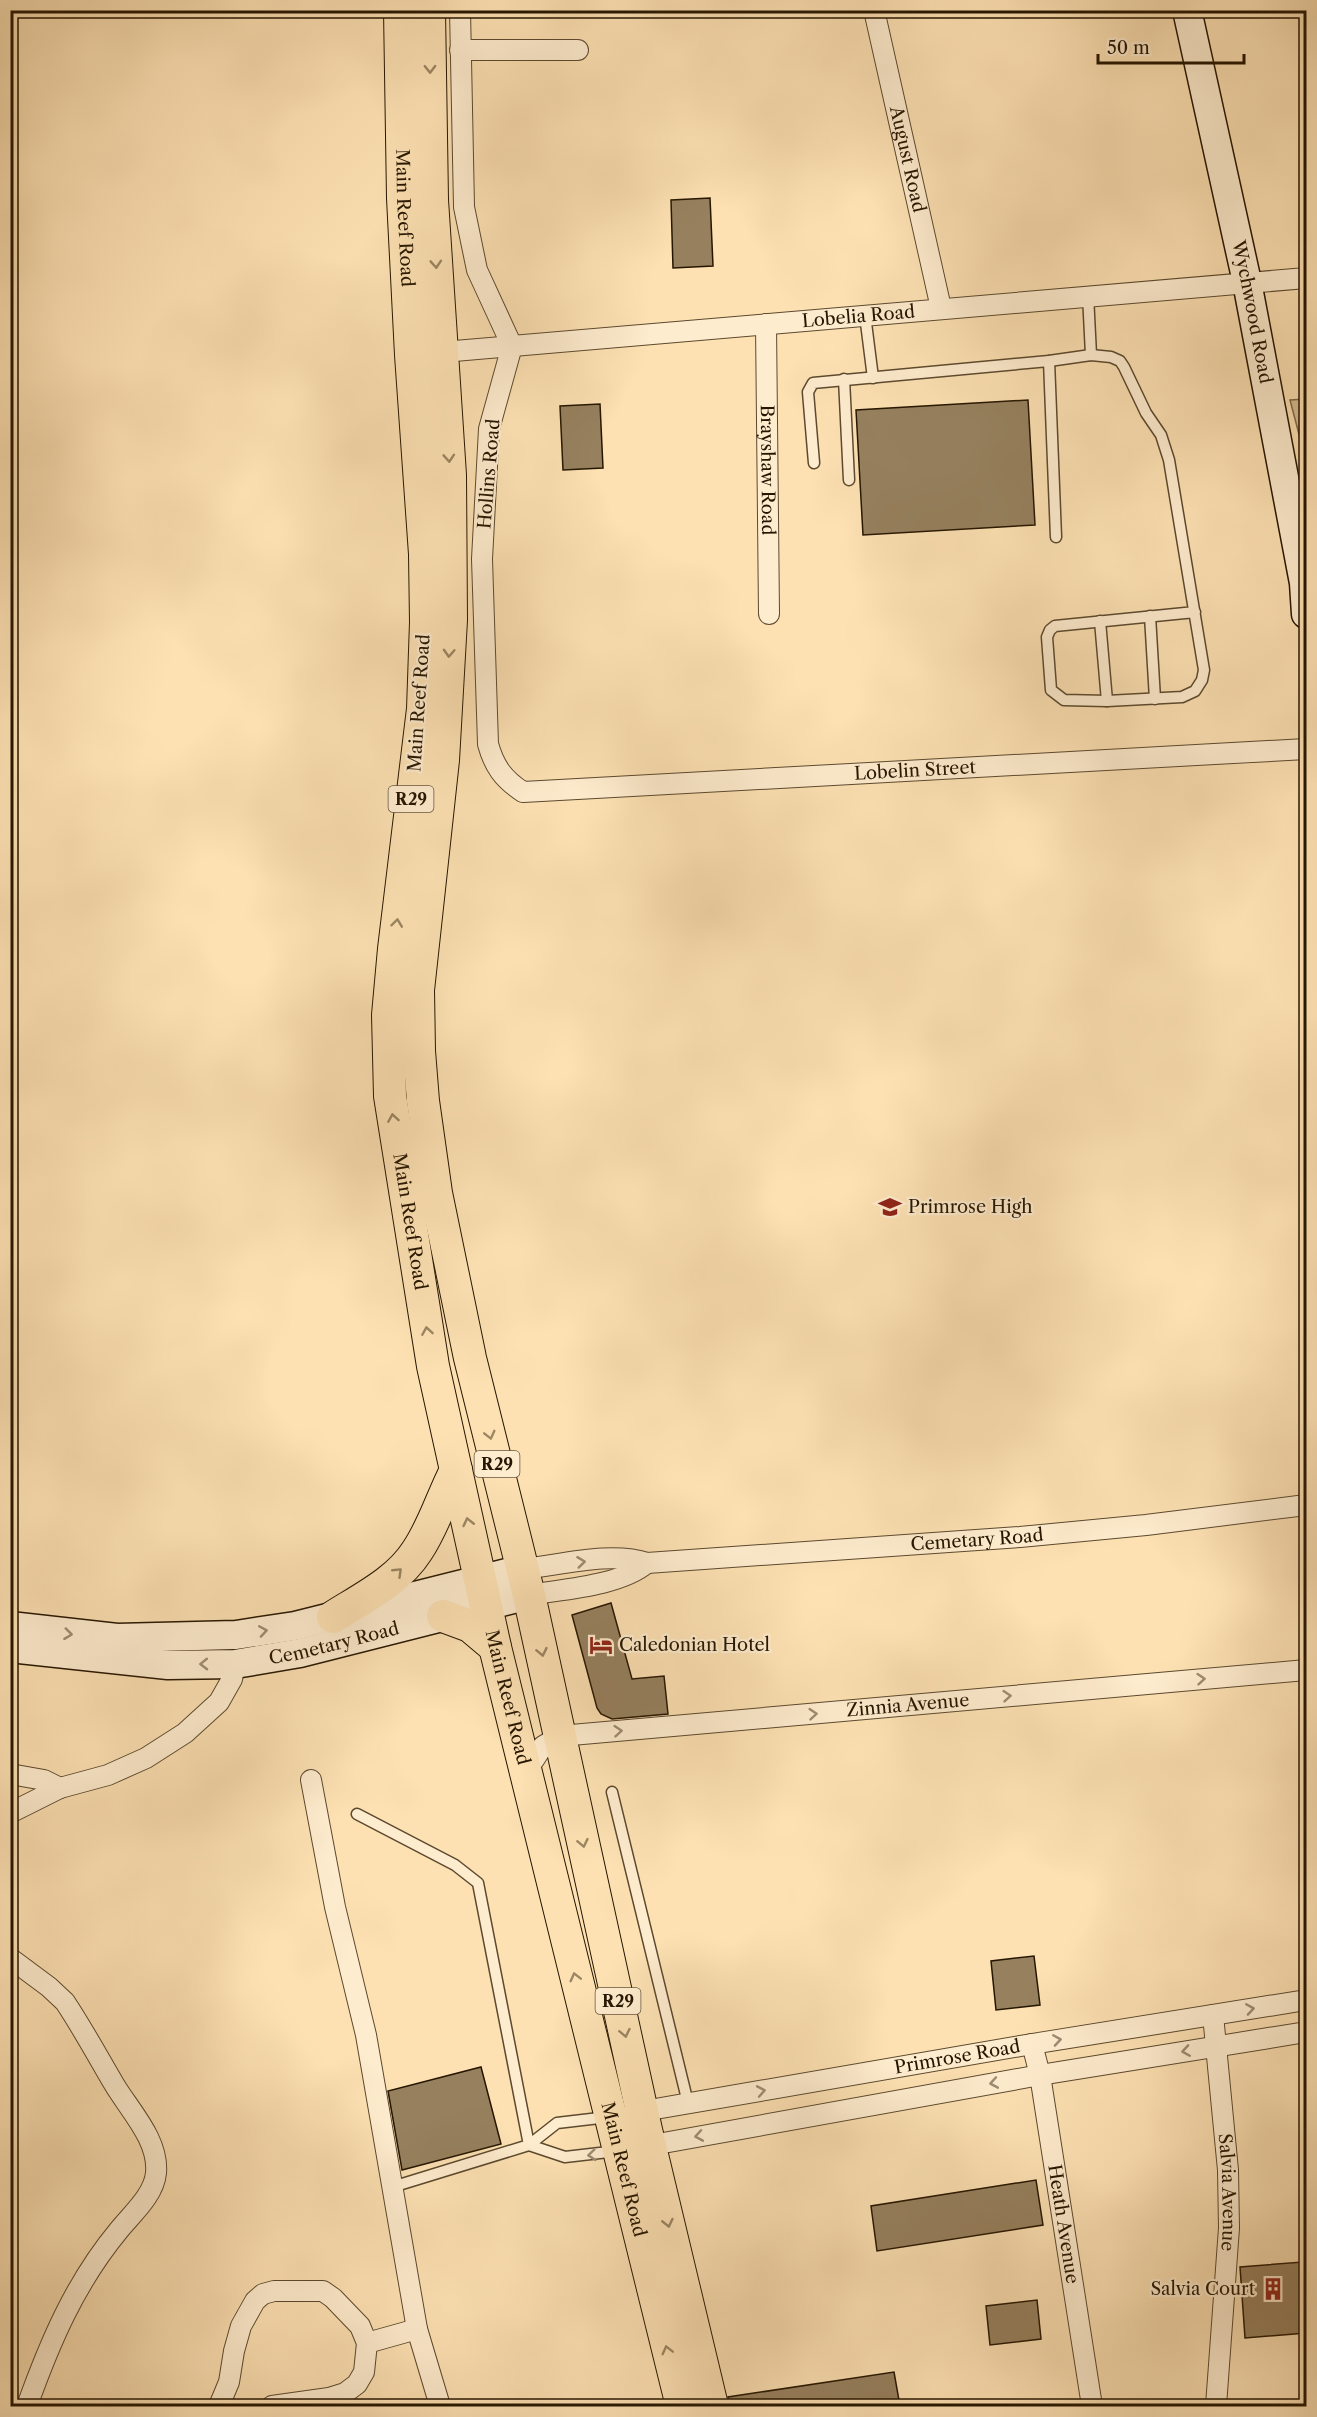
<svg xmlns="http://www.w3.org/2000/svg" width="1317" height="2417" font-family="'Libre Caslon Text',serif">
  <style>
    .green { fill: #d8be95; stroke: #7f6a4b; stroke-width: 1.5 }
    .building { fill: #96805e; stroke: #261601; stroke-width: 1.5 }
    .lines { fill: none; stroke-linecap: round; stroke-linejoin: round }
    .lane-casing { stroke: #5c492e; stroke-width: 13 }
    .street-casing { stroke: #5c492e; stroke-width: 22 }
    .secondary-casing { stroke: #261601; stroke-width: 31 }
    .primary-casing { stroke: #261601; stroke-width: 34 }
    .lane { stroke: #feecce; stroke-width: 10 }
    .street { stroke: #feecce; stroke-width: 20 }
    .secondary { stroke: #feecce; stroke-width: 28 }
    .primary { stroke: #fde1b3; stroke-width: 32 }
    .oneway { stroke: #9c8663 }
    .oneway2 { stroke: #9d8c72 }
    .labels { text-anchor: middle; stroke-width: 4.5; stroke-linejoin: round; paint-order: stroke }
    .shield { fill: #feecce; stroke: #67563e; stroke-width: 1.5 }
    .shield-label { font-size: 16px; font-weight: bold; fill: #261601 }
    .street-label { font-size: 18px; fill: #261601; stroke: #feecce }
    .poi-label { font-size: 18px; fill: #261601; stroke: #feecce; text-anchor: start }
  </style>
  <rect width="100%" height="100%" fill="#fde1b3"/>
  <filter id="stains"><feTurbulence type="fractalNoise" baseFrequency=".00333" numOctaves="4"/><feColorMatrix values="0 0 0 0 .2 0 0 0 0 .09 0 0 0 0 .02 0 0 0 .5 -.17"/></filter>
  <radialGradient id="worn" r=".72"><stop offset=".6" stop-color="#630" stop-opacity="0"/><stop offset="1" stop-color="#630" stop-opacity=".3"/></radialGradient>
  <polygon class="green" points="1306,399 1306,461 1290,400"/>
  <g class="building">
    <polygon points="710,198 713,266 673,268 671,200"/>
    <polygon points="1028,400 1035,525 863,535 856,410"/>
    <polygon points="600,404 603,468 563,470 560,406"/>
    <polygon points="611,1603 632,1679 664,1676 668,1714 612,1719 601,1714 597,1708 572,1615"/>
    <polygon points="1034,1956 1040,2005 996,2010 991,1961"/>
    <polygon points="481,2067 501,2144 402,2170 388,2091"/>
    <polygon points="1036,2180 1043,2225 877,2251 871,2206"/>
    <polygon points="1303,2262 1306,2333 1245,2338 1240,2267"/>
    <polygon points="1037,2300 1041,2339 990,2345 986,2306"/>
    <polygon points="894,2372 900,2406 729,2406 728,2397"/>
  </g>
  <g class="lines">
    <g class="lane-casing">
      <g id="lane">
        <polyline points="1088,295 1091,355"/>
        <polyline points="865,315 873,378"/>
        <polyline points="1049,361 1056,537"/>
        <polyline points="844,379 849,480"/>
        <polyline points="814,463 808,392 813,383 1049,361 1091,355 1111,357 1120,361 1124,367 1146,413 1161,435 1169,460 1204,670 1202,680 1195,691 1182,697 1107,701 1064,700 1051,690 1047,637 1050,630 1055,626 1195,612"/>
        <polyline points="1150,616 1155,699"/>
        <polyline points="1100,621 1107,701"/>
        <polyline points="612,1792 688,2103"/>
        <polyline points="357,1814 455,1865 478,1883 529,2145 402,2184"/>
        <polyline points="529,2145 565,2157 617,2151"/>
        <polyline points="529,2145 557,2123 608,2117"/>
      </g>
    </g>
    <g class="street-casing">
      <g id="street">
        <path id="s1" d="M 460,10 L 464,207 L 477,270 L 512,346 L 489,429 L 482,559 L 488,744 C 494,766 503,779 523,792 L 1306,749"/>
        <path id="s2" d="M 874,10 L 941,308"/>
        <polyline points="460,50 578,50"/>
        <path id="s3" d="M 766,324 L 769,614"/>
        <path id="s4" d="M 431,353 L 1306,278"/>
        <path id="s5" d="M 523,1569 C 561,1565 611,1551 647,1563 L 1020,1537 L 1146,1525 L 1306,1505"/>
        <path d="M 529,1595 C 564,1589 620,1586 647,1563"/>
        <path id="s6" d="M 526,1772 L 543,1746 L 560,1736 L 1306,1670"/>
        <polyline points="10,1774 44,1780 60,1788"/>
        <polyline points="311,1780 335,1907 366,2035 417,2329"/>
        <polyline points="10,1813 60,1788 108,1775 146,1758 185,1733 219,1702 232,1679 235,1664"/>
        <path d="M 10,1958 L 49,1987 L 65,2002 C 83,2029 98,2057 114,2084 C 130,2111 159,2140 156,2173 C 154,2195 132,2214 119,2230 C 75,2283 50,2342 27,2406"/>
        <path id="s7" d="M 1213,2015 L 1228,2170 L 1229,2228 L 1216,2406"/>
        <path id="s8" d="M 1032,2044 L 1040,2075 L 1092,2406"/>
        <path id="s9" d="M 632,2113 L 1032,2044 L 1306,2000"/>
        <polyline points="641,2147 1040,2075 1306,2032"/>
        <polyline points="367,2343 417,2329 440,2406"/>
        <polyline points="219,2406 229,2382 234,2351 241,2326 255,2301 263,2294 274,2291 323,2291 333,2298 360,2326 367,2343 364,2372 357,2384 345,2393 329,2398 272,2406"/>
      </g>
    </g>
    <g class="secondary-casing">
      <g id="secondary">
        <path id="s10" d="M 1187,10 L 1247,282 L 1304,583 L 1306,614"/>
        <polyline points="10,1626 117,1638 236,1635 295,1626 523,1569"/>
        <path id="s11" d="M 10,1648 L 168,1665 L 235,1664 L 300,1653 L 529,1595"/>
      </g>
    </g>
    <g class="primary-casing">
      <g id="primary">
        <path id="s12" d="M 400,10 L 403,198 L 411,355 L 425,554 L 426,622 L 423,709 L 394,949 L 388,1015 L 390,1096 L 433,1366 L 495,1647 L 682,2406"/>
        <polyline points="429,10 432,200 450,475 451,620 443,760 418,990 419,1051 423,1101 436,1193 470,1358 529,1595 646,2130 712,2406"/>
        <polyline points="443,1616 470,1626 495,1647"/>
        <path d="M 333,1617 C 363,1598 398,1581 417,1551 C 434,1526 442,1497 456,1470"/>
      </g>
    </g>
    <use href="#lane" class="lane"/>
    <use href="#street" class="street"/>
    <use href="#secondary" class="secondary"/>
    <use href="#primary" class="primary"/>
  </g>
  <defs><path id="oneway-chevron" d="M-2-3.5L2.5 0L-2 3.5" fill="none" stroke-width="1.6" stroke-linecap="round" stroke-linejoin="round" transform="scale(1.5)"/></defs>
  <g class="oneway">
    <use href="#oneway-chevron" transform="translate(430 69) rotate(89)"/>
    <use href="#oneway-chevron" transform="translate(436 264) rotate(86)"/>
    <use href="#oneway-chevron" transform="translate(449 458) rotate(86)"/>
    <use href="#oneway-chevron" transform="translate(449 653) rotate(93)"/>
    <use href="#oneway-chevron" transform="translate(397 923) rotate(-83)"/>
    <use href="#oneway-chevron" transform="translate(393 1118) rotate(-99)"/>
    <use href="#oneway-chevron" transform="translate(427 1331) rotate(-99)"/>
    <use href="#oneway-chevron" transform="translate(490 1435) rotate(76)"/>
    <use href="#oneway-chevron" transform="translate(468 1522) rotate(-103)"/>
    <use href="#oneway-chevron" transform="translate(398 1572) rotate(-44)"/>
    <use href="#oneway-chevron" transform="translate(542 1652) rotate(78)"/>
    <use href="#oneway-chevron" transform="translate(583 1843) rotate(78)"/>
    <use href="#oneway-chevron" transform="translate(575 1977) rotate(-104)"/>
    <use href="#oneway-chevron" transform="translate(625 2033) rotate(78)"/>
    <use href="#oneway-chevron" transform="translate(668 2223) rotate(77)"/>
    <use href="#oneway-chevron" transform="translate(667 2350) rotate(-104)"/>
  </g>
  <g class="oneway2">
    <use href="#oneway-chevron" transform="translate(581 1562) rotate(-7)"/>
    <use href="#oneway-chevron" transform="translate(263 1631) rotate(-9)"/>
    <use href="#oneway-chevron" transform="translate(68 1634) rotate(7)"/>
    <use href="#oneway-chevron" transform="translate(204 1664) rotate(179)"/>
    <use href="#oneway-chevron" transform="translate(1201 1679) rotate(-5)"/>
    <use href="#oneway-chevron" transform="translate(1007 1696) rotate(-5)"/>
    <use href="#oneway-chevron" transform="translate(813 1714) rotate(-5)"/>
    <use href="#oneway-chevron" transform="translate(618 1731) rotate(-5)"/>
    <use href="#oneway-chevron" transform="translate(1250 2009) rotate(-9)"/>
    <use href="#oneway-chevron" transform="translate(1057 2040) rotate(-9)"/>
    <use href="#oneway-chevron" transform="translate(1186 2051) rotate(171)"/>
    <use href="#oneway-chevron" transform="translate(994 2083) rotate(170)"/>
    <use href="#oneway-chevron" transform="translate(761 2091) rotate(-10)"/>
    <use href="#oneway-chevron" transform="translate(699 2136) rotate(170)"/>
    <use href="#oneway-chevron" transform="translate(592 2155) rotate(174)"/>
  </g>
  <defs>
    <g id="school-bare" transform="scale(1.8)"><path d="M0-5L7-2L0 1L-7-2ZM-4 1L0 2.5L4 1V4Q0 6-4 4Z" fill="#8f2418" stroke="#feecce" stroke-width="2.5" paint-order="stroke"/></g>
    <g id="hotel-bare" transform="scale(1.8)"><path d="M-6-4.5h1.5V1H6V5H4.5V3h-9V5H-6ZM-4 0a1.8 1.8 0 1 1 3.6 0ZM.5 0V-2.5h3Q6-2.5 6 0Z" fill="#8f2418" stroke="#feecce" stroke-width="2.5" paint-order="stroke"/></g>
    <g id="building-bare" transform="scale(1.8)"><path d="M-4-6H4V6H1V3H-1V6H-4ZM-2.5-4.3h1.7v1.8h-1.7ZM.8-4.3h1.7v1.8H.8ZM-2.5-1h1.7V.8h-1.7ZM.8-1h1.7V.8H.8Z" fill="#8f2418" stroke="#feecce" stroke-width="2.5" paint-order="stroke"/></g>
  </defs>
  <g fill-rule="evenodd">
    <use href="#school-bare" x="890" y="1207"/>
    <use href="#hotel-bare" x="601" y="1645"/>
    <use href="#building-bare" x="1273" y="2289"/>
  </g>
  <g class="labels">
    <g class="shield">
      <rect x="388.5" y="786" width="45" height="26" rx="4.5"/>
      <rect x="474.5" y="1451" width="45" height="26" rx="4.5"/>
      <rect x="595.5" y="1988" width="45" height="26" rx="4.5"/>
    </g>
    <g class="shield-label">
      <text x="411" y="805">R29</text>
      <text x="497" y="1470">R29</text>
      <text x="618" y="2007">R29</text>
    </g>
    <g class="street-label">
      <text dy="6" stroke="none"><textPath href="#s2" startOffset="153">August Road</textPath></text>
      <text dy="6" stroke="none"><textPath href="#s12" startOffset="208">Main Reef Road</textPath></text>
      <text dy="6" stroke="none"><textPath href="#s10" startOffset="309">Wychwood Road</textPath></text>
      <text dy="6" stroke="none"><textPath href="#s4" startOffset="429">Lobelia Road</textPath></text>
      <text dy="6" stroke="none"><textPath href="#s3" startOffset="146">Brayshaw Road</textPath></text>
      <text transform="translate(489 474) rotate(-85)" y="6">Hollins Road</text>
      <text transform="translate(419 703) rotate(-86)" y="6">Main Reef Road</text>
      <text dy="6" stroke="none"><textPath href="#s1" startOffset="1200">Lobelin Street</textPath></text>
      <text dy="6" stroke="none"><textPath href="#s12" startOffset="1216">Main Reef Road</textPath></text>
      <text dy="6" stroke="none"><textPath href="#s5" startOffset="456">Cemetary Road</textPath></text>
      <text dy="6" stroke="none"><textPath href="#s11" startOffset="327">Cemetary Road</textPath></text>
      <text dy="6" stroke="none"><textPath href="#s12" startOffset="1702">Main Reef Road</textPath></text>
      <text dy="6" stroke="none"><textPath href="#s6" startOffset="400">Zinnia Avenue</textPath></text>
      <text dy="6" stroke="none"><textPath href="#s9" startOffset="330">Primrose Road</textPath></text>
      <text dy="6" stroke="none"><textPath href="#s12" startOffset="2188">Main Reef Road</textPath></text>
      <text dy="6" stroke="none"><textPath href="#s7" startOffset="178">Salvia Avenue</textPath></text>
      <text dy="6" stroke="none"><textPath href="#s8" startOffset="183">Heath Avenue</textPath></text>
    </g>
    <g class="poi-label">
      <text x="908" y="1213">Primrose High</text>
      <text x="619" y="1651">Caledonian Hotel</text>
      <text x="1255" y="2295" text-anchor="end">Salvia Court</text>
    </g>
  </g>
  <rect width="1317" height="2417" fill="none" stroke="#fde1b3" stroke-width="36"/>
  <rect x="12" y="12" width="1293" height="2393" fill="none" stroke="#261601" stroke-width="3"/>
  <rect x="18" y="18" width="1281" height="2381" fill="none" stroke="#261601" stroke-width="1.5"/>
  <path d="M1098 54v9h146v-9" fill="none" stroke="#261601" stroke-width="3"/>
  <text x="1107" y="54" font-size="18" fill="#261601" stroke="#feecce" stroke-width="4.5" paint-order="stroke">50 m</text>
  <rect width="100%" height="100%" filter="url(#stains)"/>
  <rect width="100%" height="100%" fill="url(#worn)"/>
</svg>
